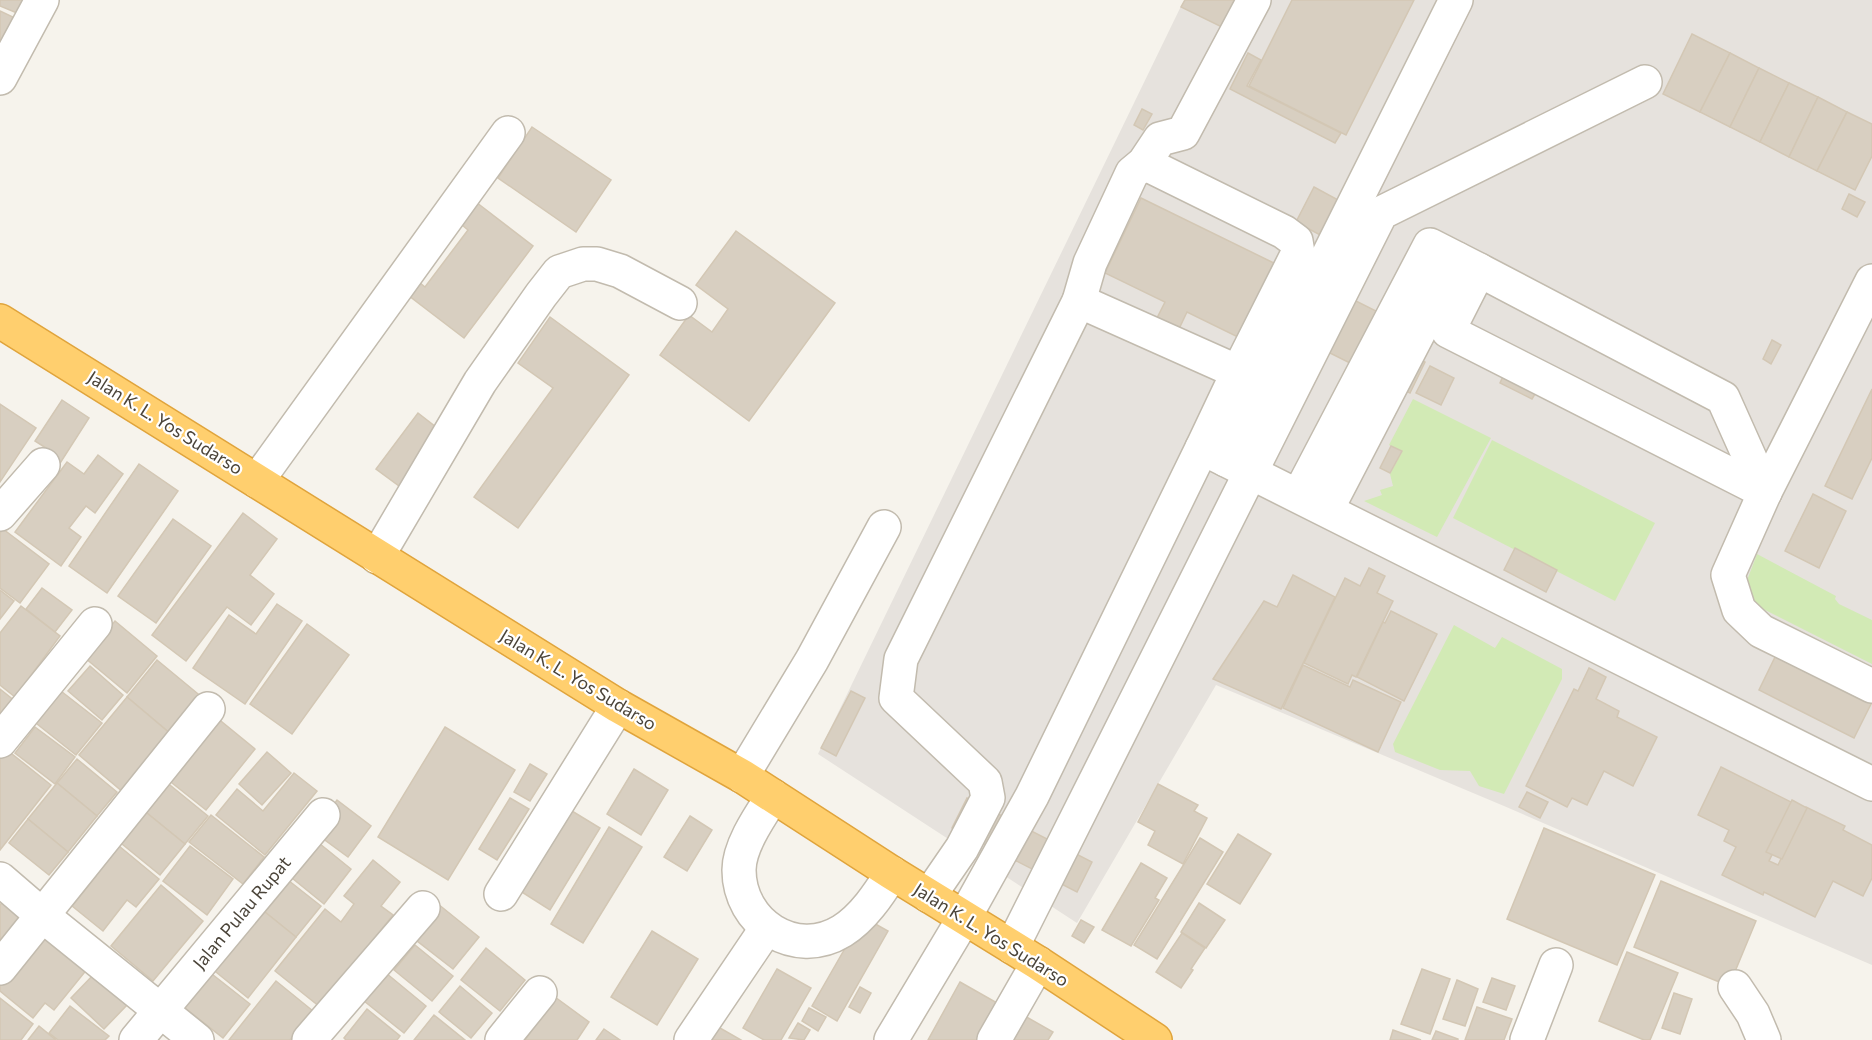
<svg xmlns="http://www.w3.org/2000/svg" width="1872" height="1040" font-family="Commissioner,sans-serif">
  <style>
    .industrial { fill: #e6e2dd }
    .green { fill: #d2eab5 }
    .building { fill: #d8cfc1; stroke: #d3c7b4; stroke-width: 1.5 }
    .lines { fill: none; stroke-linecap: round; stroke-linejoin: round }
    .minor-casing { stroke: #c2bbae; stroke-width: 36 }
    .highway-casing { stroke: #e0a43c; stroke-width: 36 }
    .minor { stroke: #fff; stroke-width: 33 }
    .highway { stroke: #ffcf6e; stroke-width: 33 }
    .labels { text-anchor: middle; stroke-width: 4.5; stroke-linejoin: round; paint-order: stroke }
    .street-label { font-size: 18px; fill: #4b4439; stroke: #fff }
  </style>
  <rect width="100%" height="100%" fill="#f6f3ec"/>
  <polygon class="industrial" points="1184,0 1872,0 1872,965 1504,806 1216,685 1077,923 818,754"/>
  <g class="green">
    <polygon points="1413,399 1491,438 1437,537 1364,501 1382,495 1380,490 1393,486 1390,474 1402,452 1389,445"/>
    <polygon points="1492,440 1655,523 1615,601 1453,518"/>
    <polygon points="1757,554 1836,596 1835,599 1839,604 1872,620 1872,664 1757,606 1746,583"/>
    <polygon points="1454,625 1495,648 1502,637 1562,669 1562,679 1504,794 1479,786 1470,771 1440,770 1395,752 1393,744"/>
  </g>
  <g class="building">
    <polygon points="0,0 23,0 17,13 0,6"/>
    <polygon points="1185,0 1245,0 1230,31 1181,7"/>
    <polygon points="1292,0 1414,0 1346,135 1249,86"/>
    <polygon points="0,11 15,18 0,50"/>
    <polygon points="1692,34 1730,53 1700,112 1663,94"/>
    <polygon points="1248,53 1261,60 1247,86 1341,133 1335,143 1230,89"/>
    <polygon points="1730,53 1759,68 1730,127 1700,112"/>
    <polygon points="1759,68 1789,83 1760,142 1730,127"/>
    <polygon points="1789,83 1818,97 1789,157 1760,142"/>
    <polygon points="1818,97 1847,112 1817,171 1789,157"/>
    <polygon points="1142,109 1152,114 1143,130 1134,125"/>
    <polygon points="1847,112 1872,124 1872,156 1855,190 1817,171"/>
    <polygon points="532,127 611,180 576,232 498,178"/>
    <polygon points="1314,187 1340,201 1322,236 1296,222"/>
    <polygon points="1849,194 1865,202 1857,217 1842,209"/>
    <polygon points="1141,198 1280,266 1244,340 1187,312 1177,333 1155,322 1165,302 1105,273"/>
    <polygon points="472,199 533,246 464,338 404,292 414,278 425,287 468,230 456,220"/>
    <polygon points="736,231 835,303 749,421 660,355 689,315 712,332 728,309 696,285"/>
    <polygon points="1348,297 1380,313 1370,334 1425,362 1410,393 1274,325"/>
    <polygon points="550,317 629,375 518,528 474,497 553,388 518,363"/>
    <polygon points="1772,340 1781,345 1771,364 1763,359"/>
    <polygon points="1430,366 1454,378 1441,405 1416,393"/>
    <polygon points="1505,372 1538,389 1532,399 1500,383"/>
    <polygon points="1872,389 1872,458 1852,499 1825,486"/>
    <polygon points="62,400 89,418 57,468 40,457 46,448 35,441"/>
    <polygon points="0,404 36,428 0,482"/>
    <polygon points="418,413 441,431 399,486 376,469"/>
    <polygon points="1391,446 1402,451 1390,473 1380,468"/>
    <polygon points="98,455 123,474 95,513 86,506 69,528 81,537 61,566 15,532 67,462 84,474"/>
    <polygon points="139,464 178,491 107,593 69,566"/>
    <polygon points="1813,494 1846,511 1819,568 1785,551"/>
    <polygon points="243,513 277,539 250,575 274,594 251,625 227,607 186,661 152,635"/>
    <polygon points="173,519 211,546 156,623 118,596"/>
    <polygon points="3,529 49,564 20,603 0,588 0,533"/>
    <polygon points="1515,548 1557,570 1546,592 1504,570"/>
    <polygon points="1369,568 1385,576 1377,593 1393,601 1356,677 1352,675 1348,684 1304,663 1345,578 1360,586"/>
    <polygon points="1293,575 1335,597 1281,709 1213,679 1264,601 1277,607"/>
    <polygon points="42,588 72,610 55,632 26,609"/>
    <polygon points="0,590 14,601 0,619"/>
    <polygon points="277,604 302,621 245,704 193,668 229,615 256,634"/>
    <polygon points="21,606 60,636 15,697 0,685 0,633"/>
    <polygon points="1391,611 1437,634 1404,701 1357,677 1383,622 1385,623"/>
    <polygon points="115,621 157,656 127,693 85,658"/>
    <polygon points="307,624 349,655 292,734 250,704"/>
    <polygon points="1777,653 1872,702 1854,738 1759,690"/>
    <polygon points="157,660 203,698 172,735 127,697"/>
    <polygon points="1303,665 1350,687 1353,680 1401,702 1378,752 1283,708"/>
    <polygon points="90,666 123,695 102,720 68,691"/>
    <polygon points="1589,668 1606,677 1596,699 1619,711 1617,717 1657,737 1633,786 1604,771 1587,805 1572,798 1567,807 1526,786 1574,689 1578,691"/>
    <polygon points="57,688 102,723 76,755 32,720"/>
    <polygon points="0,689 15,701 0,720"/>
    <polygon points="851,691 865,698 836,756 821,748"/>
    <polygon points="127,697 172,735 124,793 79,755"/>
    <polygon points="216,717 255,749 206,810 167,779"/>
    <polygon points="35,727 75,757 55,784 15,753"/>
    <polygon points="445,727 515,770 448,880 378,837"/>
    <polygon points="7,750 51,785 0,850 0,759"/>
    <polygon points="267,752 291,773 262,805 239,784"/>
    <polygon points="77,759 117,792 97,816 57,783"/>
    <polygon points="530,764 547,774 530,801 514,792"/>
    <polygon points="1721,767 1797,805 1769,861 1778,865 1806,807 1845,826 1843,830 1872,845 1872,878 1863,896 1833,881 1815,917 1764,892 1763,895 1722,875 1736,847 1724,841 1729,830 1698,815"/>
    <polygon points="634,769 668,790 641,835 607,814"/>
    <polygon points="294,773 317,791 265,855 216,815 237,789 263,811"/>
    <polygon points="165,781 208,816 185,844 142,809"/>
    <polygon points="57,783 97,816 68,852 28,819"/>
    <polygon points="1158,784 1198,805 1194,811 1207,818 1183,864 1148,845 1155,831 1138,822"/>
    <polygon points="1527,792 1548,802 1540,818 1519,807"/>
    <polygon points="510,798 529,809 497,860 479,849"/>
    <polygon points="967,798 1092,862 1077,892 952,828"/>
    <polygon points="337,800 371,826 348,857 314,832"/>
    <polygon points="1792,800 1807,808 1782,859 1766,852"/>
    <polygon points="567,808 600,828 550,910 517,889"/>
    <polygon points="142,809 185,844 160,875 117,840"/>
    <polygon points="211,815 264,857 243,884 189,842"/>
    <polygon points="690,816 712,830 687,871 664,857"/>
    <polygon points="28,819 68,852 49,875 9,843"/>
    <polygon points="609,827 642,847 583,943 551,924"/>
    <polygon points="1544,828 1655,875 1617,965 1507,919"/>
    <polygon points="1238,834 1271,854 1240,904 1207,884"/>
    <polygon points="309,835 351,869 324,904 282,870"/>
    <polygon points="1200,838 1223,852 1157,959 1134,945"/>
    <polygon points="113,841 159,879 136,907 127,900 103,931 72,906 96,876 89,870"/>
    <polygon points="190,846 233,879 207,915 163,881"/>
    <polygon points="373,860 400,882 381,906 393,915 320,1007 275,971 325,909 341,922 354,904 344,896"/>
    <polygon points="1141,863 1167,878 1155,898 1159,900 1131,946 1102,930"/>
    <polygon points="279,873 321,906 296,937 255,904"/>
    <polygon points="1661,881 1756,921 1729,986 1634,947"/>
    <polygon points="161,885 203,921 153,981 111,946"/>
    <polygon points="6,898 24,915 0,942 0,905"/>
    <polygon points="1199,903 1225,920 1206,948 1181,932"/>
    <polygon points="255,904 296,937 248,998 206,964"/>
    <polygon points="438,904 479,937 453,969 412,937"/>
    <polygon points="863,917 888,931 837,1021 812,1006"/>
    <polygon points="1081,920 1094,927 1084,943 1072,936"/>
    <polygon points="45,926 88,968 54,1010 45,1003 33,1018 0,991 0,982"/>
    <polygon points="652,931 698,959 657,1025 611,997"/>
    <polygon points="1182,933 1205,948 1191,969 1193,970 1181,988 1156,972"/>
    <polygon points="415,945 453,976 432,1001 394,970"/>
    <polygon points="486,948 525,980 500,1011 461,980"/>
    <polygon points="1627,952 1678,973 1650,1040 1644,1040 1599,1021"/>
    <polygon points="203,967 250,1004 223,1038 176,1001"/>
    <polygon points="777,969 811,988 781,1040 764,1040 743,1028"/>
    <polygon points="1422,969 1450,979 1430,1034 1401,1024"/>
    <polygon points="95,973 128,1004 104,1029 71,998"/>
    <polygon points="386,973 426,1006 404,1033 364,1001"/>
    <polygon points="1492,978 1515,986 1506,1010 1483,1002"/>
    <polygon points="1457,980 1478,989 1465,1026 1443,1019"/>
    <polygon points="276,981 313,1011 290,1040 229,1040"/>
    <polygon points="960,982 1006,1008 987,1040 928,1040"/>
    <polygon points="460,986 492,1013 471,1038 439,1012"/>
    <polygon points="860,987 871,993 860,1013 849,1007"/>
    <polygon points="1674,993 1692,999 1680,1034 1662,1028"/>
    <polygon points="555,997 589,1022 577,1040 525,1040"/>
    <polygon points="0,998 33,1024 21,1040 0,1040"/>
    <polygon points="70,1006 109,1036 105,1040 58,1040 49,1033"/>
    <polygon points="1477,1007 1512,1019 1504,1040 1465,1040"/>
    <polygon points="809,1008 826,1017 818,1031 802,1021"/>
    <polygon points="367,1009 400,1036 397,1040 346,1040 344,1038"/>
    <polygon points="1016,1011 1053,1032 1048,1040 1000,1040"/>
    <polygon points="434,1015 465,1040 414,1040"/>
    <polygon points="798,1023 810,1030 804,1040 789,1038"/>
    <polygon points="713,1024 741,1040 703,1040"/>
    <polygon points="39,1026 56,1040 28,1040"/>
    <polygon points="604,1029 620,1040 596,1040"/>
    <polygon points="1393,1030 1421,1040 1390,1040"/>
    <polygon points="1436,1031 1458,1039 1458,1040 1432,1040"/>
  </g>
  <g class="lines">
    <g class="minor-casing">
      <g id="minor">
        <polyline points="0,78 42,0"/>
        <polyline points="1144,163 1284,232 1296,241 1298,253 1238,372"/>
        <polyline points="1479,270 1723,398 1765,492"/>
        <polyline points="1872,281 1765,492 1728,575 1739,610 1761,631 1872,686"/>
        <polyline points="1079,301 1238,372 1202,448 1872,784"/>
        <polyline points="1226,460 1456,0"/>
        <polyline points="257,481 508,133"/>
        <polyline points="1299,495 1430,245 1479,270 1448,331 1765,492"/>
        <polyline points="1327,509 1457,259"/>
        <polyline points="0,514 43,465"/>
        <polyline points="377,557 480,382 541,295 559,272 583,264 597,264 620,271 680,303"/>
        <polyline points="0,741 95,624"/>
        <polyline points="742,776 812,660 884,527"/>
        <path d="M 773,796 C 760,816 739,846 739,870 C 739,923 795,960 842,931 C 863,918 879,894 892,873"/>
        <polyline points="0,879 43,916 197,1040"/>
        <polyline points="501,894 618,706"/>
        <polyline points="929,896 962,848 988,798 985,782 896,698 901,659 1079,301 1090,263 1132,173 1144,163 1160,139 1183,133 1254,0"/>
        <polyline points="1012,947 1381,213 1645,82"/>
        <polyline points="0,968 208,709"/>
        <polyline points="1735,987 1753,1014 1764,1040"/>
        <polyline points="136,1040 323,815"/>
        <polyline points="309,1040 423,908"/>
        <polyline points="502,1040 540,993"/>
        <polyline points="691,1040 766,929"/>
        <polyline points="891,1040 964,918 1032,796 1202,448"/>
        <polyline points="994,1040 1038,963"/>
        <polyline points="1527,1040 1556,965"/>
      </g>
    </g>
    <g class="highway-casing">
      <polyline id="highway" points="0,321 618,706 742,776 892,873 1038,963 1155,1040"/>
    </g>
    <use href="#minor" class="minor"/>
    <use href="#highway" class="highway"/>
  </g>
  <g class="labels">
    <g class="street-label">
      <text transform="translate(165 423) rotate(32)" y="6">Jalan K. L. Yos Sudarso</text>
      <text transform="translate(578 680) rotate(31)" y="6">Jalan K. L. Yos Sudarso</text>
      <text transform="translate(242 913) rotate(-50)" y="6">Jalan Pulau Rupat</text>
      <text transform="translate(991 935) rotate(32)" y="6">Jalan K. L. Yos Sudarso</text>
    </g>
  </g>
</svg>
